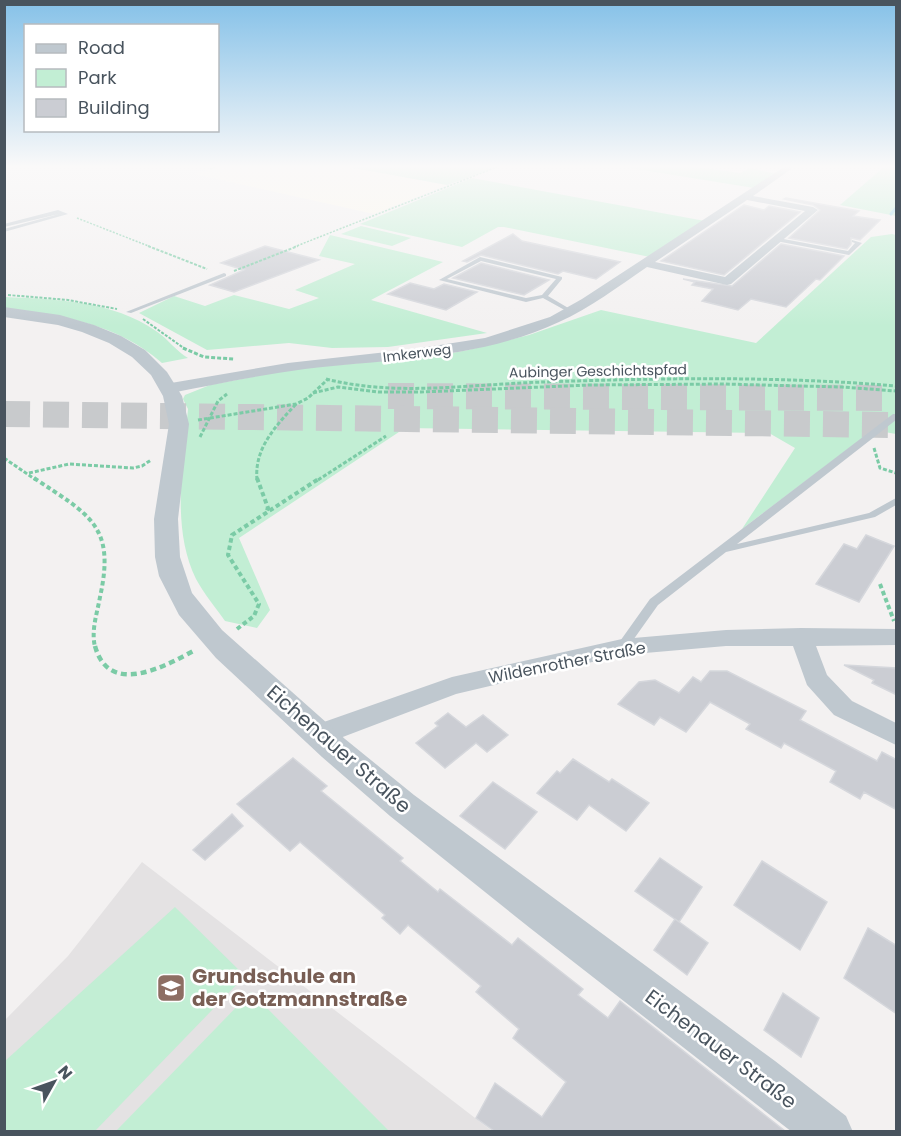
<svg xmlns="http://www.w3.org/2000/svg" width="901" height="1136" font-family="Poppins,sans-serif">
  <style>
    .commercial { fill: #fcf8ec }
    .education { fill: #e4e2e3 }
    .green { fill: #c2eed4 }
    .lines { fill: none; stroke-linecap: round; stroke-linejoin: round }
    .stream { stroke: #91d5e9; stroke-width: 3 }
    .building { fill: #cbcdd3; stroke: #d5d7dc; stroke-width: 1.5 }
    .motorway-tunnel { stroke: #c8cacc; stroke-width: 26; stroke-dasharray: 26 13; stroke-linecap: butt }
    .path-far4 { stroke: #7bcba6; stroke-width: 1.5; stroke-dasharray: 2 1.5; stroke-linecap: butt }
    .path-far3 { stroke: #7bcba6; stroke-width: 2; stroke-dasharray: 3 1.5; stroke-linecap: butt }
    .path-far2 { stroke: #7bcba6; stroke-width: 3; stroke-dasharray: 4 2; stroke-linecap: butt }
    .path-far1 { stroke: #7bcba6; stroke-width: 4; stroke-dasharray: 4.5 3; stroke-linecap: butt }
    .path { stroke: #7bcba6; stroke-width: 4.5; stroke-dasharray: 6 4; stroke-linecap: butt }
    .service { fill: #bfc8cf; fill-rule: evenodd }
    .minor { fill: #bfc8cf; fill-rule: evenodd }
    .tertiary { fill: #bfc8cf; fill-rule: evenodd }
    .labels { text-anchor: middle; stroke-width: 5; stroke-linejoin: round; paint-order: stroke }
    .far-street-label { font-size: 14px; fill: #49545e; stroke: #fff }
    .street-label { font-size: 16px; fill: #49545e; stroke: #fff }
    .near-street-label { font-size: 20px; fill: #49545e; stroke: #fff }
    .near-education-label { font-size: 20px; font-weight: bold; fill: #785e54; stroke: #fff; text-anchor: start }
  </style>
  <rect width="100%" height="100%" fill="#f3f1f1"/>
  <polygon class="commercial" points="220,167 348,167 447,185 374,214 194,174"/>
  <polygon class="education" points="142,862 492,1131 5,1132 5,1020 68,956"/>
  <g class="green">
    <polygon points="348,167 498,167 447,185"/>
    <polygon points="624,167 697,167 740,173 750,168 777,174 754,188"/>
    <polygon points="884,167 896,167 896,216 840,205"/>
    <polygon points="472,178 705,221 650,257 504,227 498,227 462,247 360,224"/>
    <polygon points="361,226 411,238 392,246 341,234"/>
    <path d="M 892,234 L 896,235 L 896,434 L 873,430 L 742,529 L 795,448 L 769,433 L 405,428 L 239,538 L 270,610 L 257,628 L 225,621 C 216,608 204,594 196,579 C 171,528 183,463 188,409 L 183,399 L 185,395 L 210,385 L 293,369 L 436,356 L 468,350 L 529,335 L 601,310 L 756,343 L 871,237 Z"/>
    <polygon points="330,235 443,262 371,300 487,333 388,347 332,348 289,343 207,350 139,313 174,296 205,306 234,295 289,309 319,298 295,290 355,264 319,256"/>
    <path d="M 5,297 C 54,299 114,301 156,331 C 168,339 176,351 188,358 L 162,363 C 118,324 61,315 5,308 Z"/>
    <polygon points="175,907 245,976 95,1131 5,1131 5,1061"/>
    <polygon points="251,992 389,1131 116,1131"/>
  </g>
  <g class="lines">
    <polyline class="stream" points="891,214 896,208"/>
  </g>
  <g class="building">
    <polygon points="786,198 859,211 853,216 880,220 860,240 851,238 851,244 847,249 789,238 820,210 813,205 784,199"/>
    <polygon points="744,205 764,210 769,206 800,212 724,275 661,261"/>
    <polygon points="513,234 522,241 620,262 596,279 563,271 558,274 481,255 467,262 463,261"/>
    <polygon points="781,244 844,256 820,280 816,279 786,307 751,299 738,310 702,301 713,289 692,285 695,282 683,279 732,286"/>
    <polygon points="265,246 319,260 234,292 210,285 244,270 221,263"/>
    <polygon points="481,263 549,280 524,295 453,278"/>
    <polygon points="410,283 434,289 444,284 477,292 446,310 388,294"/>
    <polygon points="866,535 894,546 859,602 816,584 844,544 857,549"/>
    <polygon points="844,665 897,668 897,695 872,683 874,680"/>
    <polygon points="710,671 727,671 806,711 800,720 877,761 882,752 897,760 897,810 864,792 860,799 830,782 836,771 784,743 781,748 746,729 750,724 710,702 686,732 660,717 654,725 618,704 639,682 655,680 679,693 693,677 701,682"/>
    <polygon points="448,713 466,727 483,715 508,735 487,752 476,743 445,768 416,743 438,726 435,723"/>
    <polygon points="293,758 327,786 321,791 403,858 400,861 438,892 440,889 512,945 518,938 583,989 578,995 608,1018 620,1001 785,1131 494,1131 476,1118 495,1083 542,1117 566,1082 513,1038 519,1029 476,992 481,986 408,925 400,934 382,918 385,915 300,842 290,851 237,804"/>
    <polygon points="573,759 609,782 612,779 649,803 626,831 589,805 577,820 537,793 557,771 560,773"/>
    <polygon points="493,782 537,812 505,849 460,816"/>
    <polygon points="232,814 243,826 205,860 193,850"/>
    <polygon points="660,858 702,887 679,922 635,891"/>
    <polygon points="762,861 827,902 800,950 734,905"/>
    <polygon points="675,919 708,943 687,975 654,950"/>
    <polygon points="868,928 897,946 897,1014 844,978"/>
    <polygon points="783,993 819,1018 801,1057 764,1030"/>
  </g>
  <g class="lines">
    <g class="motorway-tunnel">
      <polyline points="388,396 896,398"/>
      <polyline points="4,414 896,425"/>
    </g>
    <g class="path-far4">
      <polyline points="210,169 216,167"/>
      <polyline points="77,218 151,247"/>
      <polyline points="294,247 497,167"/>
    </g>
    <g class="path-far3">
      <polyline points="148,246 207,269"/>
      <polyline points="234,271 298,246"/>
      <polyline points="8,295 68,300 117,309"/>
      <polyline points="143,319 185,349"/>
    </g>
    <g class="path-far2">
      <polyline points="183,348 204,357 234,359"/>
      <path d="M 326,379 C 397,397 472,384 544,382 C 662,378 779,376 896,386"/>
      <polyline points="313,393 338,387 378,392 421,392 589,385 723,384 842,387 896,391"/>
      <polyline points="198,420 296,404 308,398 327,380"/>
      <polyline points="200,437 218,401 227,394"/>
      <polyline points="874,448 880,468 896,473"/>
      <polyline points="4,458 36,480"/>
      <polyline points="29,473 69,464 133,468 142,466 151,460"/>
      <path d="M 257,480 C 254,448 276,426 296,404"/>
      <polyline points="318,480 386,436"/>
    </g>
    <g class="path-far1">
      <path d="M 34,478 C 89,515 116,525 100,597 C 97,614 91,630 95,647"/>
      <polyline points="257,478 268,508 266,512"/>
      <polyline points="880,584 894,621"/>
      <polyline points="237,629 254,616 259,604 228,555 232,535 320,478"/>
    </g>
    <path class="path" d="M 95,646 C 109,697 164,667 195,650"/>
    <g class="service">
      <polygon points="58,210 68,214 4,232 4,229 59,214 4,227 4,224"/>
      <polygon points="778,238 848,251 855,243 852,242 852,240 862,243 849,255 776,241 775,240"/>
      <path d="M 480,257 L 562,277 L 562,279 L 548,296 L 575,312 L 570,313 L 543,298 L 526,302 L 439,280 ZM 481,261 L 556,279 L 542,295 L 526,298 L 447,279 Z"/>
      <polygon points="224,273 226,274 226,276 131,313 126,312"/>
      <polygon points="893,414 896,414 896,420 737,544 869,513 896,498 896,505 875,517 726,552 658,605 626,650 618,650 616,647 618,644 650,599"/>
    </g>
    <g class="minor">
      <path d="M 784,167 L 794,167 L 753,196 L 813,207 L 818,210 L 731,284 L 727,285 L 647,267 C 619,286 590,308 559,322 C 480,359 390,359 305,369 C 260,375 216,384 171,393 L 163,388 L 171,383 L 288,363 L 414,349 L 485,338 L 550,317 L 582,299 ZM 747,200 L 805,211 L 725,277 L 655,262 Z"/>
      <polygon points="801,628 896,629 896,645 816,646 827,675 852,701 896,723 896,745 834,715 807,685 793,646 726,646 622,655 456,694 319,746 310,743 306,736 310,729 321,723 452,677 622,639 726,630"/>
    </g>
    <polygon class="tertiary" points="4,307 60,315 94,325 121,336 145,350 167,372 182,396 189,424 178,519 180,557 192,593 222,630 345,739 414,795 775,1061 846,1116 853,1132 792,1132 530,928 390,816 322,757 216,658 179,615 159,576 155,557 154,519 169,424 163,396 151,375 132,357 109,343 82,332 58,325 4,317"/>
  </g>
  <linearGradient id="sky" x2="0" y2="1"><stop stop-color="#85c1e8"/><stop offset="0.51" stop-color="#faf9f9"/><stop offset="1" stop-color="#faf9f9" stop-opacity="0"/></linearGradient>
  <rect width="901" height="326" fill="url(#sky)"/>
  <defs>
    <g id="school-square" transform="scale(1.5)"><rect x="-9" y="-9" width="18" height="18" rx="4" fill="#8d6e63" stroke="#fff"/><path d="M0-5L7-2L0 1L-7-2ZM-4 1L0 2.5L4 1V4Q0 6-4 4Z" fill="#fff"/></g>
  </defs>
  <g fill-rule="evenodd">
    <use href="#school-square" x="171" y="988"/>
  </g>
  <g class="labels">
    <g class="far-street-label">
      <text transform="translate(417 353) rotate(-7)" y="5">Imkerweg</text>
      <text transform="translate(598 371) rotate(-1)" y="5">Aubinger Geschichtspfad</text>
    </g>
    <g class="street-label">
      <text transform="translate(567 662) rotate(-11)" y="6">Wildenrother Straße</text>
    </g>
    <g class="near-street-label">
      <text transform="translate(339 749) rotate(41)" y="7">Eichenauer Straße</text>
      <text transform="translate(721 1049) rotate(37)" y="7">Eichenauer Straße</text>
    </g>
    <g class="near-education-label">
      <text x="192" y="983">Grundschule an<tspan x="192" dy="23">der Gotzmannstraße</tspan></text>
    </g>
  </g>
  <rect width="901" height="1136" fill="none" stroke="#49545e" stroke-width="12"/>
  <rect x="24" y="24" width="195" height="108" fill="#ffffff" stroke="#b6bbbf" stroke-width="1.5"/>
  <rect x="36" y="44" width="30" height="9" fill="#bfc8cf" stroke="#b6bbbf" stroke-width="1.5"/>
  <text x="78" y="54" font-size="18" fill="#49545e">Road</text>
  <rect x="36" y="69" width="30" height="18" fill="#c2eed4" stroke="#b6bbbf" stroke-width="1.5"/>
  <text x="78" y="84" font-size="18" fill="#49545e">Park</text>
  <rect x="36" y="99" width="30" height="18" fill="#cbcdd3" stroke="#b6bbbf" stroke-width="1.5"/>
  <text x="78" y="114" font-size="18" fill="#49545e">Building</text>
  <g transform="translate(54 1082) rotate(50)" stroke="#ffffff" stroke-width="4.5" paint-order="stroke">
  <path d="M0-4.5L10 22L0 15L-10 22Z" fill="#49545e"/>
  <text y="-9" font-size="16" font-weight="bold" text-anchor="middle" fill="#49545e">N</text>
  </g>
</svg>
